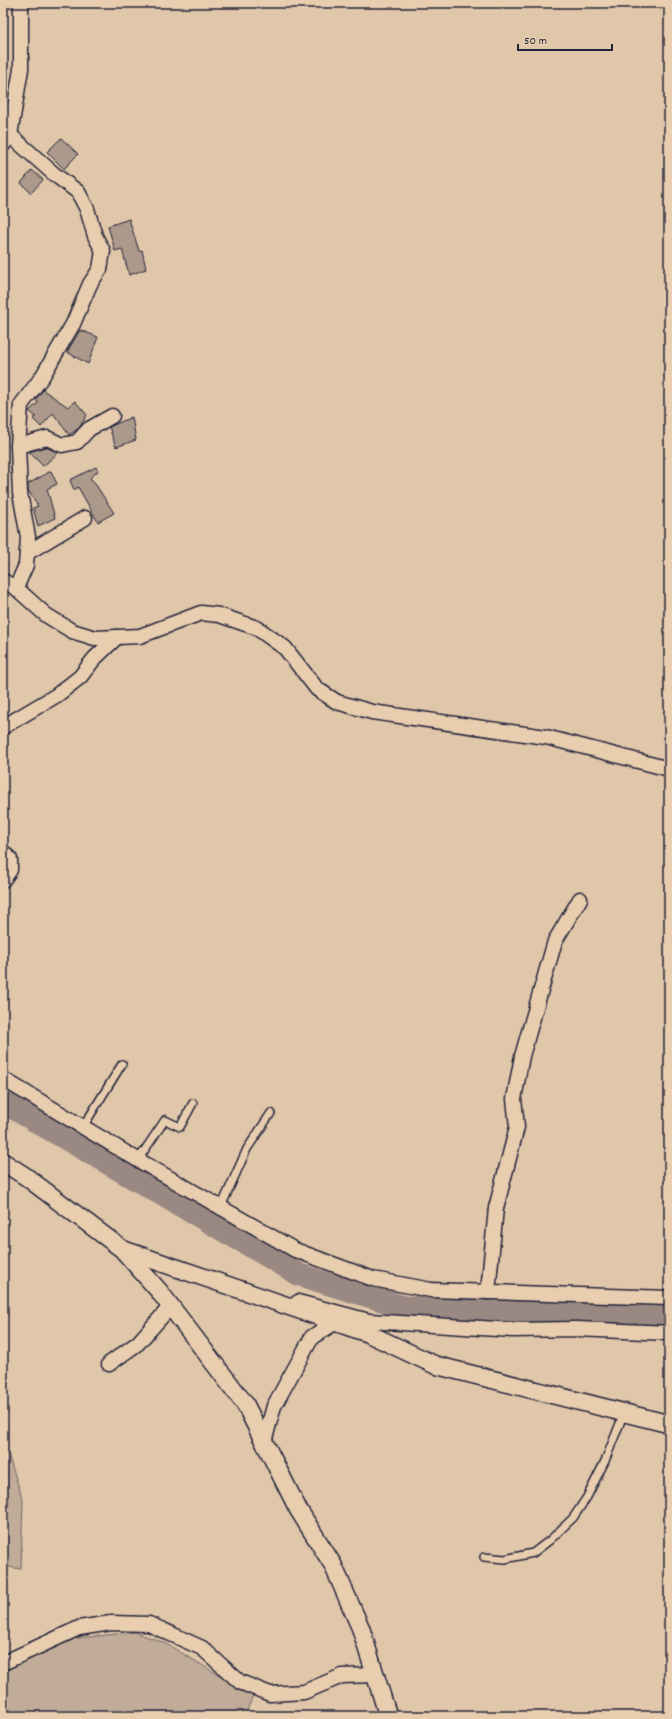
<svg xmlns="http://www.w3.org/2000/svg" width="672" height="1719" font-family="Dekko,sans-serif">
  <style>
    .green { fill: #c0ac98; stroke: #71676a }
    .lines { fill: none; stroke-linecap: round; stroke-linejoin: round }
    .river { stroke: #9a8982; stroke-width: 23 }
    .building { fill: #ab9a8b; stroke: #22223b }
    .service-casing { stroke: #22223b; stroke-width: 10 }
    .minor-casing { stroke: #22223b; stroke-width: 17 }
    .tertiary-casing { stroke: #22223b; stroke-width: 20 }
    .service { stroke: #e8ceaf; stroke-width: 7 }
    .minor { stroke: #e8ceaf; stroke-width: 14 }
    .tertiary { stroke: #e8ceaf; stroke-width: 17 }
  </style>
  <rect width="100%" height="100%" fill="#e0c7aa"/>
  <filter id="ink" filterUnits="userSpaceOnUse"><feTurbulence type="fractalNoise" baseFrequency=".025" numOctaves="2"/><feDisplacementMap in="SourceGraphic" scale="8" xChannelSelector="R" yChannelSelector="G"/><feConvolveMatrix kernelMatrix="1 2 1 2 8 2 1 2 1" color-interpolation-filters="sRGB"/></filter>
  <g filter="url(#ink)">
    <g class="green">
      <polygon points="3,1448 6,1448 23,1500 21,1569 3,1566"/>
      <polygon points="134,1632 163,1642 253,1695 245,1716 18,1716 3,1703 3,1669 33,1643"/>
    </g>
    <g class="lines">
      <polyline class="river" points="3,1102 300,1275 404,1307 669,1317"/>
    </g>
    <g class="building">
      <polygon points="61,138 78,154 64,169 47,152"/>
      <polygon points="32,170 43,180 31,193 21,183"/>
      <polygon points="129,219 139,251 142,250 146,269 129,275 122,249 115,251 108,226"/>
      <polygon points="80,330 98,337 88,364 67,352"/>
      <polygon points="43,390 68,407 75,401 87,415 79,428 69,435 53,413 41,427 33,419 36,417 29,411 38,403 36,399"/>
      <polygon points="132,417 136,440 116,447 109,427"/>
      <polygon points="46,447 58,453 43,466 29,452"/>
      <polygon points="96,467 98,471 90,478 94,482 114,513 98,522 78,487 74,490 70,480"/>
      <polygon points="51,471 57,484 47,489 55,518 38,526 33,508 38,506 28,490 28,484"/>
    </g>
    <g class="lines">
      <g class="service-casing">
        <g id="service">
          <polyline points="83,1127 122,1064"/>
          <polyline points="138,1160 165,1120 180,1127 193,1103"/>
          <polyline points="221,1207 247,1149 271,1113"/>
          <polyline points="484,1557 505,1559 533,1553 550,1540 573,1518 587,1497 605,1461 624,1413"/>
        </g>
      </g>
      <g class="minor-casing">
        <g id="minor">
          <polyline points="10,135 54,174 78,192 87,209 95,236 103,251 100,269 90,284 73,324 42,377 21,405 18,446 20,493 28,537 26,565 16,588"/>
          <polyline points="3,145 10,135 21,69 21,3"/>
          <polyline points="18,446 47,438 62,445 77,442 89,429 112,416"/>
          <polyline points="27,553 85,518"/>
          <polyline points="3,581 16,588 46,615 72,631 95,638 140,636 201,613 219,615 257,628 285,648 317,689 337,702 372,712 546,737 669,769"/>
          <polyline points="3,727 57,695 80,677 94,659 117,637"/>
          <polyline points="3,852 10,859 10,870 3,880"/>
          <polyline points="3,1079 138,1160 295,1250 373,1279 431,1290 669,1298"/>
          <polyline points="488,1292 496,1208 517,1127 514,1099 522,1056 555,941 580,899"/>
          <polyline points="298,1302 369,1321 513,1330 576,1329 669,1333"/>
          <polyline points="109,1364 138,1343 171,1306"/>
          <polyline points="264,1442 274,1406 312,1337 336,1322"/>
          <polyline points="3,1663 79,1628 111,1623 149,1624 202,1648 240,1682 270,1694 304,1692 342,1676 375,1675"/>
        </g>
      </g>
      <g class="tertiary-casing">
        <g id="tertiary">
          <polyline points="3,1162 25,1176 122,1249 159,1291 245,1404 298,1509 333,1565 361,1629 388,1716"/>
          <polyline points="124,1250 367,1333 435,1365 669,1424"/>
        </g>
      </g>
      <use href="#service" class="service"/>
      <use href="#minor" class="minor"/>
      <use href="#tertiary" class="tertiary"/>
    </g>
  </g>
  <rect width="672" height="1719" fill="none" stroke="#e8ceaf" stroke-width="16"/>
  <rect x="8" y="8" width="656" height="1703" fill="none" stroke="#22223b" stroke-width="1.5" filter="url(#ink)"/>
  <path d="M518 44v6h94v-6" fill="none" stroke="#22223b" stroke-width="2"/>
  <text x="524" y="44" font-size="12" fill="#22223b" stroke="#e8ceaf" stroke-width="3" paint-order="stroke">50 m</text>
</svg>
